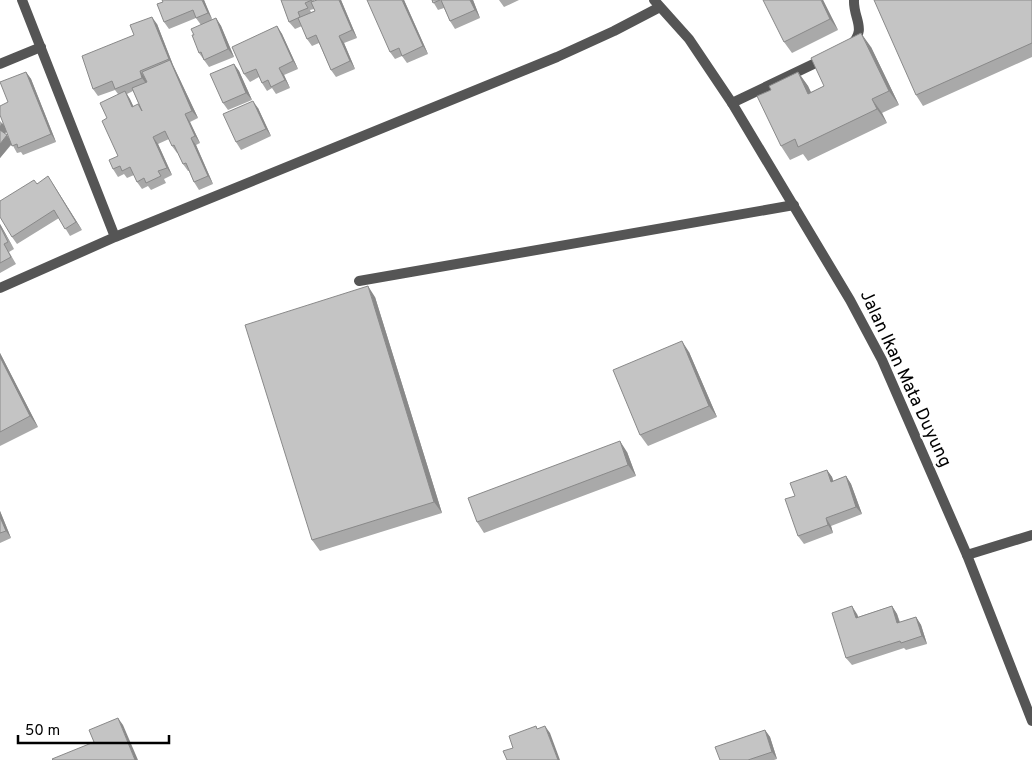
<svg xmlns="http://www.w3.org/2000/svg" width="1032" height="760" font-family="Overpass,sans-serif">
<rect width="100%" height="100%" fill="#fff"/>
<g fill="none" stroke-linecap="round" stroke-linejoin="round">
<path stroke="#555" stroke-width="10" d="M850 46C868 29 853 19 854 0
M732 103 826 58
M359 281 794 205
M967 555 1032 535"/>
<path stroke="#555" stroke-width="10" d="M22 0 115 237
M654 0 689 39 732 103 850 300 882 360 967 555 1032 721
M0 64 41 47
M0 288 115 237 557 57 614 31 660 7"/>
</g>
<path fill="#a9a9a9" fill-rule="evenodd" d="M204 0 212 20 216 18 221 26 234 57 209 67 199 53 194 35 201 25 196 18 169 29 164 22Z
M281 0H314V1L317 0H341L357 38 344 43 355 69 336 77 331 70 319 43 312 46 307 39 302 26 295 29 289 22ZM314 9 315 11 311 12 310 10Z
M404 0 428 54 407 63 402 56 395 59 390 52Z
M432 0H473L480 18 455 29 450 21 444 8 438 10Z
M499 0H519L504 7Z
M823 0 838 30 792 53 784 42Z
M1032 0V57L923 106 916 95Z
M157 24 173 65 198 118 190 122 200 143 196 145 213 184 199 190 194 182 189 171H188L183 164 178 153H177L172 146 169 139 158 144 172 175 164 179 166 183 151 190 148 186 142 189 137 182 134 175 127 178 124 174 118 177 113 169 118 156 107 118 118 94 115 90 98 96 93 89 134 35ZM133 91 141 109 133 106 127 94Z
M277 26 282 34 298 69 284 75 290 88 276 94 272 88 267 91 262 83 259 77 250 82 244 74Z
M871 47 899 105 882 113 887 123 808 161 803 154 790 160 781 146 771 90 798 72 808 86 811 92 824 86Z
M234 64 239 71 252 100 228 110 223 103Z
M26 72 31 79 56 142 23 155 21 152 17 153 12 144 0 158V121L5 126 8 102ZM7 131 10 140 5 134Z
M258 108 271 136 241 150 236 142Z
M37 183 53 184 82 230 70 236 59 218 17 244 12 237Z
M0 224 14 249 9 252 16 264 0 273Z
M375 297 442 513 320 551 312 540Z
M689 352 717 417 648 446 640 435Z
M0 353 38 427 0 446Z
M627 452 636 476 484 533 477 522Z
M827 470 832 477 833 481 846 476 851 484 862 514 831 526 833 533 804 544 798 536Z
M0 511 11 538 0 543Z
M892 606 897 614 900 622 916 617 921 625 927 644 906 650 904 648 852 665 846 658 857 614 858 617Z
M765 730 770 737 777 759 774 760H720Z"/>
<path fill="#898989" d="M202 0H204L213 21 208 13Z
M339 0H341L357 38 352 30Z
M402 0H404L428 54 423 46Z
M470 0H473L480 18 475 10Z
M821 0H823L838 30 830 19Z
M152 17 157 24 173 65 198 118 192 111 169 59Z
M216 18 221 26 234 57 228 49Z
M277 26 282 34 298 69 293 61Z
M861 33 871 47 899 105 889 91Z
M339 36 344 43 355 69 350 61Z
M234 64 239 71 252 100 246 93Z
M279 68 284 75 290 88 285 80Z
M140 71 145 78 148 86 142 78Z
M26 72 31 79 56 142 51 134Z
M798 72 808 86 818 108 808 94Z
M125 91 130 99 137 114 132 107Z
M872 99 882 113 887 123 877 109Z
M253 101 258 108 271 136 266 129Z
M185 114 190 122 200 143 195 136Z
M2 123 7 130 3 136 0 131V126Z
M7 135 12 143 0 158V144Z
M153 137 158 144 172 175 167 168Z
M191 138 196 145 213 184 208 176Z
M48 176 53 184 82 230 76 222Z
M0 224 14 249 0 226Z
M368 286 375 297 442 513 434 502Z
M682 341 689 352 717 417 709 406Z
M0 353 38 427 30 416 0 357Z
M620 441 627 452 636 476 628 465Z
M827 470 832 477 836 489 831 482Z
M846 476 851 484 862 514 856 507Z
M0 511 11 538 6 531 0 517Z
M826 518 831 526 833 533 828 525Z
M852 606 857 614 861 625 856 618Z
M892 606 897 614 902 631 897 623Z
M916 617 921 625 927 644 922 636Z
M118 718 123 725 138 760H135Z
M545 726 550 733 560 760H558Z
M765 730 770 737 777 759 772 752Z"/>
<path fill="#c4c4c4" stroke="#898989" d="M162 0H202L208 13 196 18 193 10 164 22 157 4 163 2Z
M281 0H312L305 3 308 8 298 12 300 17 289 22Z
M317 0H339L352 30 339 36 350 61 331 70 316 35 307 39 298 18 315 11 311 2Z
M367 0H402L423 46 402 56 399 48 390 52Z
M432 0H440L433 3Z
M441 0H470L475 10 450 21Z
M763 0H821L830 19 784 42Z
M874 0H1032V43L916 95Z
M152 17 169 59 140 71 142 78 115 89 112 81 93 89 82 56 134 35 130 25Z
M216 18 228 49 204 60 201 52 199 53 192 35H194L191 29Z
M277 26 293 61 279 68 285 80 271 87 268 80 262 83 256 69 244 74 232 47Z
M861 33 889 91 872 99 877 109 798 147 795 139 781 146 757 96 771 90 769 86 798 72 808 94 824 86 811 58Z
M170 60 192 111 185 114 195 136 191 138 208 176 194 182 186 163 183 164 174 145 172 146 165 131 153 137 167 168 158 171 161 176 146 183 144 178 137 182 130 167 122 171 120 166 113 169 109 160 118 156 102 121 107 118 100 103 125 91 132 107 138 104 142 111 132 88 147 82 142 72Z
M234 64 246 93 223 103 210 74Z
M26 72 51 134 18 148 17 144 12 146 0 115V106L8 102 0 82Z
M253 101 266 129 236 142 223 114Z
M0 130 7 135 0 144Z
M48 176 76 222 65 229 54 210 12 237 0 217V201L34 180 37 184Z
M0 226 8 242 4 244 11 257 0 263Z
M368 286 434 502 312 540 245 325Z
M682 341 709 406 640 435 613 370Z
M0 357 30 416 0 432Z
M620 441 628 465 477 522 468 498Z
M827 470 831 482 846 476 856 507 826 518 828 525 798 536 785 499 795 496 790 483Z
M0 517 6 531 0 533Z
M852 606 856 618 892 606 897 623 916 617 922 636 901 643 900 641 846 658 832 613Z
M118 718 135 760H53L52 759 94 742 89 730Z
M536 726 537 729 545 726 558 760H507L503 751 513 748 509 736Z
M765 730 772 752 748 760H720L715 747Z"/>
<g text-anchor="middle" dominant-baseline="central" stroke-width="5" stroke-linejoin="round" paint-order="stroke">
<g font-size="18" fill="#000" stroke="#fff">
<text transform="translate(905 379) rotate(65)">Jalan Ikan Mata Duyung</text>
</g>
</g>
<path d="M18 735v8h151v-8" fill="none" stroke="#000000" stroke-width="2.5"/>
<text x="25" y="735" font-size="15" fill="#000000" stroke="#ffffff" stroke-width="4" paint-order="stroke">50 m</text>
</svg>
